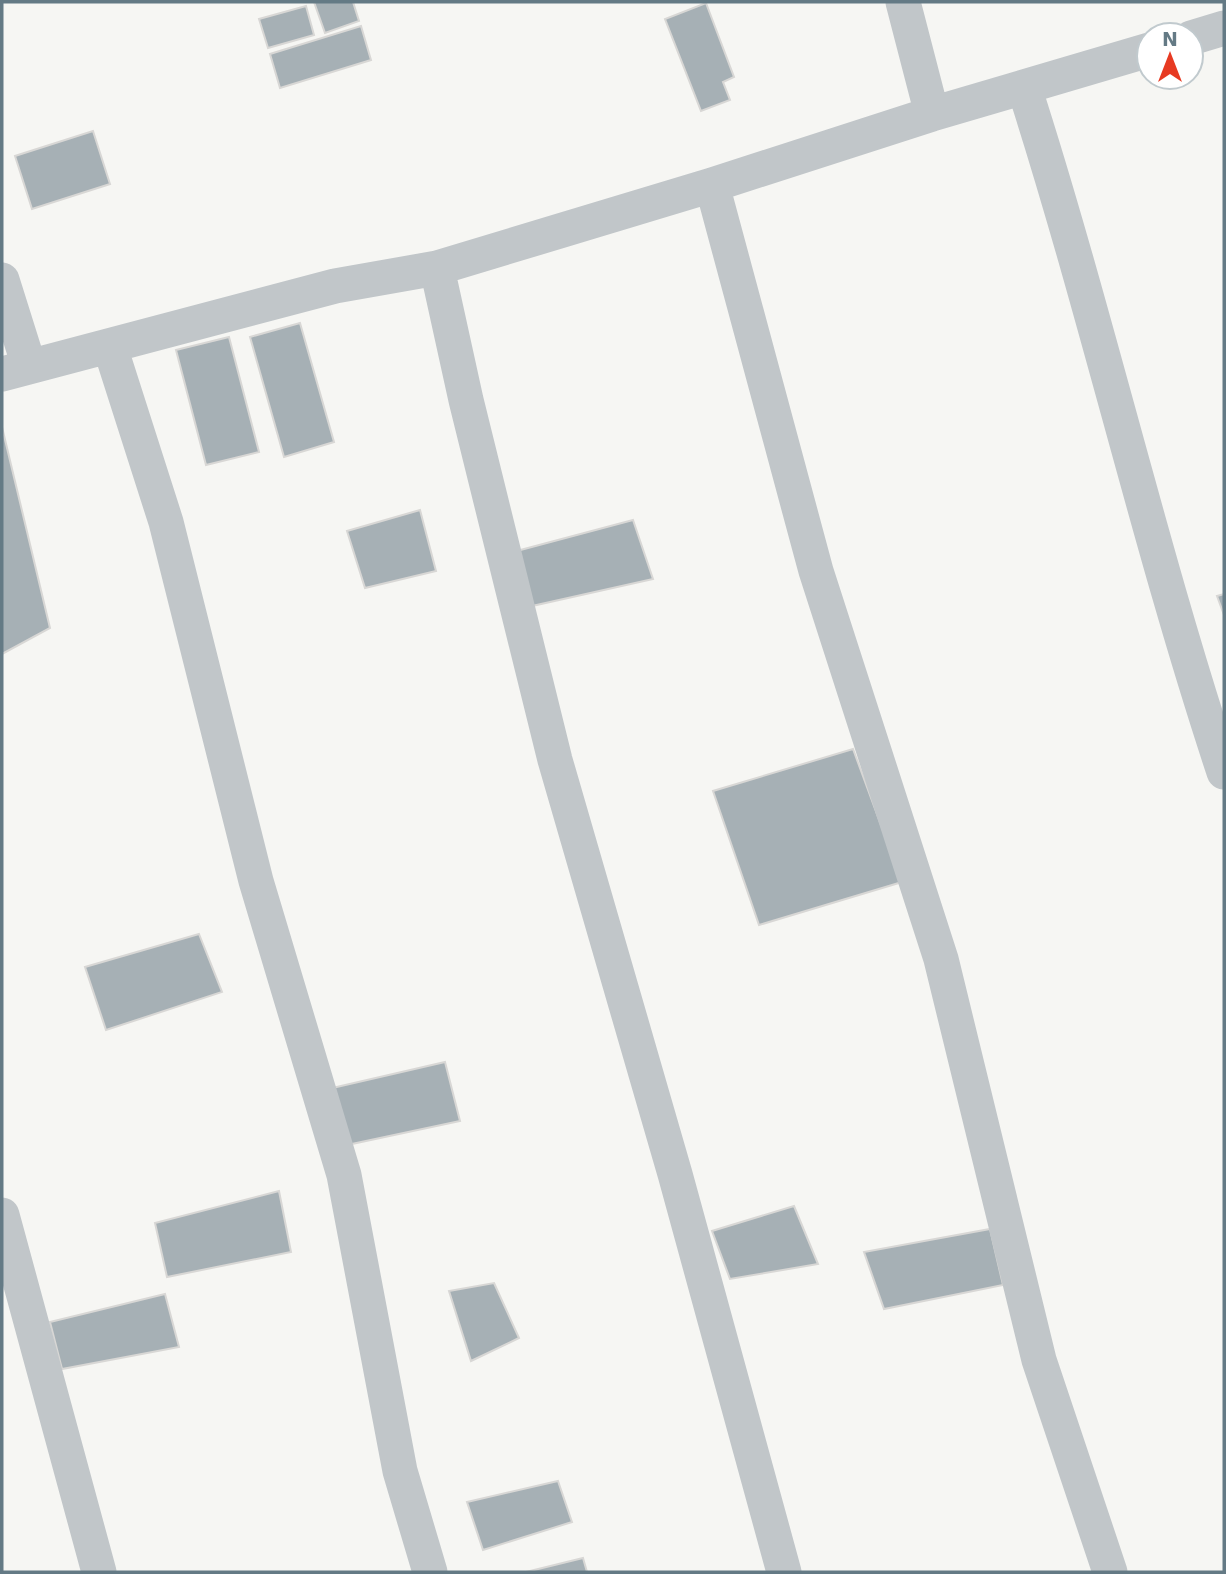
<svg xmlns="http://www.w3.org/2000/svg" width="1226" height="1574" font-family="'DejaVu Sans',sans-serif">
<rect width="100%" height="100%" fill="#f6f6f3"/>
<path fill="#a6b0b5" stroke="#d8d7d5" stroke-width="2" d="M314 2H353L359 21 325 33Z
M706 3 734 77 723 82 730 100 701 111 665 19Z
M306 6 314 35 268 48 259 19Z
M361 26 371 60 280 88 270 54Z
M93 131 110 184 32 209 15 156Z
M300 323 334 442 284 457 250 337Z
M229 337 259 452 206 465 176 350Z
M2 427 50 628 2 654Z
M420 510 436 571 365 588 347 531Z
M633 520 653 579 532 606 513 552Z
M1224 594V615L1217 596Z
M853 749 902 882 759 925 713 791Z
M199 934 222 992 106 1030 85 967Z
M445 1062 460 1121 347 1145 328 1089Z
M279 1191 291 1252 167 1277 155 1223Z
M794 1206 818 1264 730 1279 712 1231Z
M990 1229 1003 1285 884 1309 864 1252Z
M494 1283 519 1338 471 1361 449 1291Z
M165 1294 179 1347 62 1369 50 1322Z
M558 1481 572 1522 483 1550 467 1502Z
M583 1558 587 1572H526Z"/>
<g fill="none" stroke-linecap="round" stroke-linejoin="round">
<path stroke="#c1c6c9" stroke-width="35" d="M903 2 932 114
M1191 38 1224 28
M1024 87C1097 314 1149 546 1224 772
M712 185 816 571 941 959 1039 1360 1110 1572
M437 268 466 400 555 760 675 1174 784 1572
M2 280 29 366
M110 347 166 522 256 881 344 1175 400 1471 430 1572
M2 374 335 286 437 268 712 185 932 114 1149 50
M2 1215 99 1572"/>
</g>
<rect width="1226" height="1574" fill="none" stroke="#647a85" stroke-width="7"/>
<g transform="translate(1170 56)"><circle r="33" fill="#ffffff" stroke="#c1cace" stroke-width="2"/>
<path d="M0-5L12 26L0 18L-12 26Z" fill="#e73a22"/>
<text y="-10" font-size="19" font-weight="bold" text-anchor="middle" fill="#647a85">N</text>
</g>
</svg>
